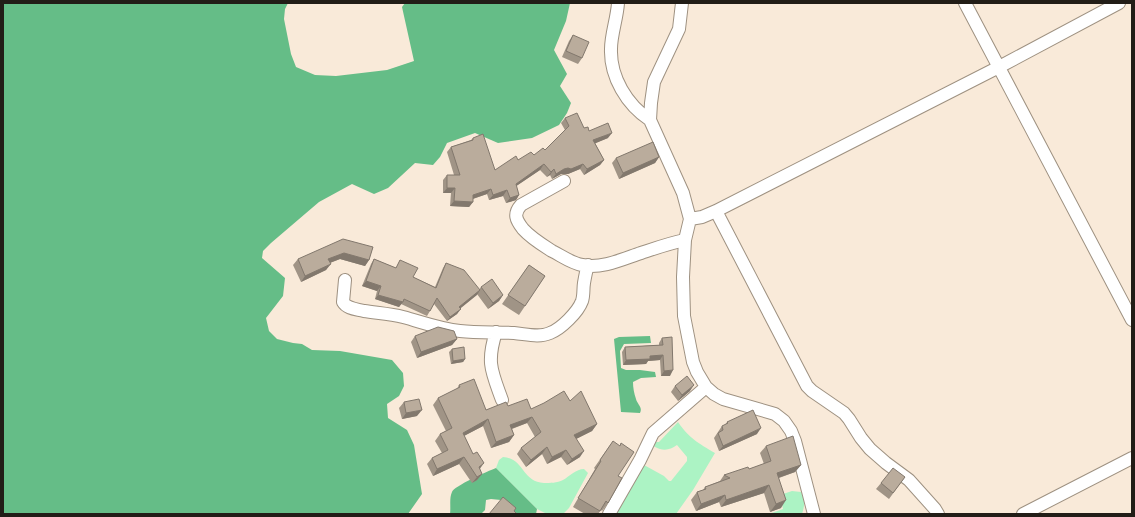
<svg xmlns="http://www.w3.org/2000/svg" width="1135" height="517" font-family="'Fira Sans Condensed',sans-serif">
<rect width="100%" height="100%" fill="#f9ead9"/>
<path fill="#acf3c4" d="M678 422C689 438 698 443 715 453L693 490 676 514H615L644 465 664 476 669 481H671L687 461V457L677 445C669 451 662 451 653 446L655 442H659Z
M503 457C524 458 522 482 544 483 550 483 557 483 563 480 570 476 576 469 584 469L588 473 569 508 563 514H547L537 509 496 468 499 460Z
M792 491 801 492C805 500 805 505 802 514H769L783 509 780 495Z"/>
<path fill="#65bd87" d="M3 3H288L285 9 284 19 291 54 296 67 315 75 336 76 387 70 414 61 402 7 405 3H570L566 21 554 50 567 74 560 86 571 103 567 113 559 125 532 138 498 143 475 133 447 143 440 157 433 165 415 163 388 188 374 194 352 184 319 202 271 243 263 251 262 258 285 278 283 296 266 318 269 331 277 339 293 343 302 344 312 350 340 351 392 360 403 373 404 386 399 396 387 404 388 418 407 430 414 445 422 494 408 514H3Z
M650 336 651 343 624 344 620 351 621 368 626 370H640L655 372 656 377 641 378 633 382C633 388 634 393 636 399 637 404 643 407 640 413L621 412 614 339 619 337Z
M496 468 537 509 536 514H512L501 500 491 499 486 500 485 510 481 514H450C451 507 449 498 452 492 454 486 488 471 496 468Z"/>
<g fill="none" stroke-linecap="round" stroke-linejoin="round">
<g stroke="#9e9181" stroke-width="14">
<path id="street" d="M618 3C617 19 611 34 611 49 610 77 627 105 650 120
M682 3 679 29 654 82 651 103 650 120 683 193 690 219 685 240 683 277 684 316 693 362 697 372 706 387 714 394 723 399 775 414 784 421 791 431 795 441 814 514
M965 3 1132 320
M564 181 521 205C513 214 516 220 523 229 531 238 541 244 552 251 562 256 571 263 582 265 602 269 623 259 641 253 656 248 670 243 685 240
M716 211 807 386 812 391 844 413 849 419 861 438 870 449 886 463 909 480 935 509 938 514
M690 219 702 217 716 211 999 67 1119 3
M345 280 343 302C347 309 357 309 364 311 377 313 391 314 403 317 422 322 440 329 460 331 478 333 496 332 514 333 526 334 539 338 550 333 561 329 578 312 582 301 584 295 583 289 584 283 585 277 586 271 588 265
M496 332C486 363 492 372 502 400
M609 514 640 460 653 433 706 387
M1023 514 1132 458"/>
</g>
<use href="#street" stroke="#fff" stroke-width="12"/>
</g>
<path fill="#a09486" d="M573 35 582 58 578 64 562 57 569 41Z
M565 118 589 131 608 138 595 143 604 160 600 165 584 175 580 169 568 174H561L552 179 550 175 547 177 540 170 516 186 519 195 516 200 506 203 503 196 489 200 487 194 473 199V202L469 207 450 206 451 193H443V180L447 175H454L447 152 451 147 471 140 473 138 495 170 518 160 534 155 545 150 565 130 561 123Z
M659 157 655 163 619 179 612 163 616 158Z
M373 247 369 260 365 266 340 259 330 263 326 270 301 282 293 265 298 259Z
M374 259 396 268 400 260 413 277 435 287 443 268 446 263 479 290 481 287 503 295 499 301 488 309 477 294 460 308 457 314 447 321 434 304 427 316 401 304 399 307 375 299 377 291 362 286 371 264Z
M529 265 545 276 519 315 502 304Z
M415 336 457 339 452 345 417 358 411 342Z
M662 338 670 376H661L660 360 648 361 646 364 623 365 622 352 625 347 659 345V343Z
M452 349 465 359 463 362 451 364 449 352Z
M459 385 486 410 508 406 531 409 570 401 597 424 592 431 576 439 580 457 567 465 561 457 547 464 542 454 526 467 517 454 521 448 535 437 527 423 512 429 514 435 509 442 491 448 483 426 464 436 482 474 477 480 472 483 459 464 433 476 427 464 432 458 442 453 435 441 440 434 446 431 433 405 438 398 457 389Z
M675 386 690 391 678 401 671 392Z
M404 402 417 416 402 419 399 408Z
M727 422 757 434 719 451 714 438 722 426 725 425Z
M613 441 618 476 608 503 602 511 601 510 598 514H585L573 507 595 469 594 468Z
M766 446 801 465 795 472 779 478 781 508 770 512 764 493 721 507 719 502 696 511 691 500 697 492 703 490 705 487 720 481 724 475 749 469 764 464 760 453Z
M905 477 889 499 876 489 881 483Z"/>
<path fill="#82786d" d="M612 133 608 138 589 146 593 140Z
M659 157 655 163 619 179 623 173Z
M604 160 600 165 584 175 587 169Z
M544 164 540 170 512 189 516 184Z
M583 164 580 169 568 174H561L552 179 556 174 564 169Z
M554 169 550 175 547 177 551 172Z
M447 188H455L451 193H443Z
M491 189 487 194 469 200 473 195Z
M507 190 503 196 489 200 493 195Z
M519 195 516 200 506 203 510 198Z
M454 201 473 202 469 207 450 206Z
M344 253 369 260 365 266 340 259 324 265 328 259Z
M331 264 326 270 301 282 305 276Z
M366 281 381 286 377 291 362 286Z
M480 290 477 295 456 312 459 307Z
M378 295 403 302 399 307 375 299Z
M503 295 499 301 488 309 493 303Z
M461 309 457 314 447 321 450 317Z
M457 339 452 345 417 358 421 352Z
M663 355 660 360 648 361 646 364 623 365 626 360 650 356Z
M465 359 463 362 451 364 453 361Z
M673 370 670 376H661L664 371Z
M694 385 690 391 678 401 682 395Z
M422 410 417 416 402 419 406 413Z
M532 417 527 423 505 431 510 425Z
M488 419 483 426 458 439 463 433Z
M597 424 592 431 570 442 574 435Z
M761 428 757 434 719 451 723 446Z
M514 435 509 442 491 448 496 442Z
M547 447 542 454 526 467 531 460Z
M566 450 561 457 547 464 552 457Z
M584 451 580 457 567 465 572 459Z
M464 457 459 464 433 476 437 469Z
M484 463 479 470 474 473 479 467Z
M801 465 795 472 772 480 777 473Z
M482 474 477 480 472 483 477 477Z
M769 485 764 493 721 507 726 500Z
M725 495 719 502 696 511 701 504Z
M786 500 781 508 770 512 776 504Z"/>
<path fill="#baac9c" stroke="#82786d" d="M573 35 589 42 582 58 566 51Z
M577 113 584 128 588 127 589 131 608 123 612 133 593 140 604 160 587 169 583 164 571 169 568 168 564 169 556 174 554 169 551 172 544 164 516 184 519 195 510 198 507 190 493 195 491 189 473 195V202L454 201 455 188H447V175H460L451 147 473 140V138L483 134 495 170 516 156 518 160 531 152 534 155 543 148 545 150 569 126 565 118Z
M653 142 659 157 623 173 616 158Z
M343 239 373 247 369 260 344 253 328 259 331 264 305 276 298 259Z
M374 259 396 268 400 260 418 268 413 277 436 288 446 263 464 270 480 290 459 307 461 309 450 317 437 298 430 311 404 299 403 302 378 295 381 286 366 281Z
M529 265 545 276 525 306 508 295Z
M492 279 503 295 493 303 481 287Z
M438 327 454 331 457 339 421 352 415 336Z
M672 337 673 370 664 371 663 355 650 356V359L626 360 625 347 663 345 662 338Z
M464 347 465 359 453 361 452 349Z
M687 376 694 385 682 395 675 386Z
M474 379 486 410 506 402 508 406 527 399 531 409 544 403 564 391 570 401 581 391 597 424 574 435 584 451 572 459 566 450 552 457 547 447 531 460 521 448 541 432 532 417 510 425 514 435 496 442 488 419 463 433 473 454 477 452 484 463 479 467 482 474 477 477 464 457 437 469 432 458 448 450 440 434 452 428 438 398 460 387 459 385Z
M419 399 422 410 406 413 404 402Z
M753 410 761 428 723 446 718 433 723 430 722 426 728 423 727 422Z
M793 436 801 465 777 473 786 500 776 504 769 485 726 500 725 495 701 504 697 492 706 489 705 487 730 478 724 475 748 467 749 469 771 461 766 446Z
M613 441 620 446 621 443 634 452 618 476 622 478 608 503 606 501 600 511 578 498 601 461 600 460Z
M893 468 905 477 893 493 881 483Z
M503 497 516 508 514 511 517 514H489Z"/>
<rect width="1135" height="517" fill="none" stroke="#221d17" stroke-width="8"/>
</svg>
